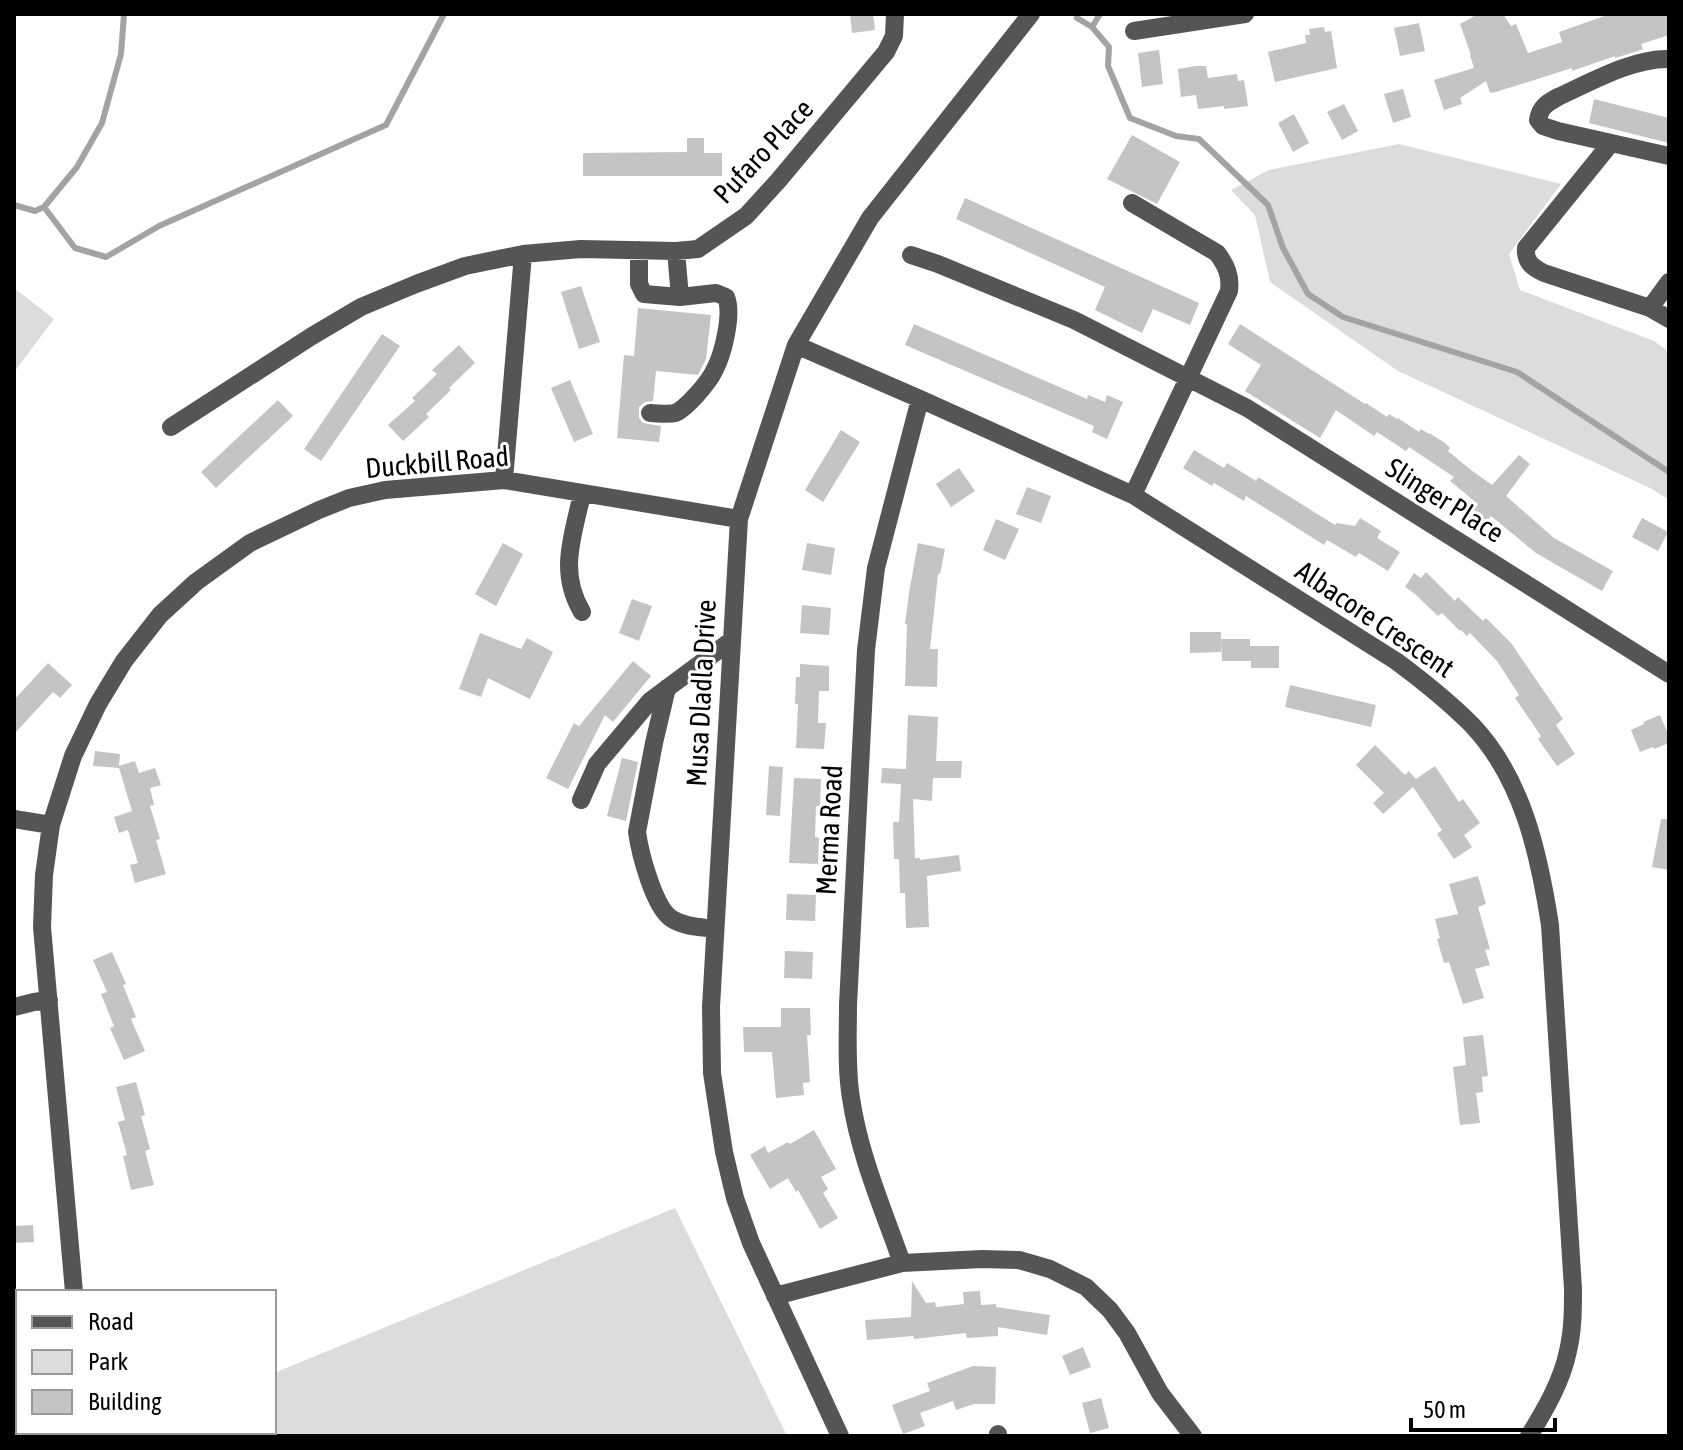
<svg xmlns="http://www.w3.org/2000/svg" width="1683" height="1450" font-family="'Asap Condensed',sans-serif">
<rect width="100%" height="100%" fill="#fff"/>
<path fill="#dcdcdc" d="M1399 144 1561 184 1509 254 1520 290 1654 341 1669 352V500L1652 489 1398 371 1270 282 1255 215 1231 190 1269 170Z
M14 288 54 319 14 372Z
M675 1208 787 1436H232L231 1432H274V1373Z"/>
<g fill="none" stroke-linecap="round" stroke-linejoin="round">
<path stroke="#a3a3a3" stroke-width="6" d="M1077 18 1092 27 1109 47 1108 66 1130 118 1176 136 1199 139 1268 205 1283 248 1308 294 1343 317 1517 372 1669 472
M1092 27 1100 14
M14 205 35 211 44 207 77 167 102 123 121 54 124 14
M44 207 75 248 106 257 159 226 386 125 444 14"/>
</g>
<path fill="#c4c4c4" d="M850 14H873L875 30 852 33Z
M1478 14H1503L1511 26 1516 24 1528 53 1562 42 1559 32 1610 14H1669V35L1641 44 1643 49 1638 51 1615 58V56L1572 71V68L1496 92 1490 93 1486 81 1460 98 1462 104 1444 110 1434 80 1474 68 1470 55H1471L1460 24Z
M1419 23 1425 51 1400 56 1394 28Z
M1324 27 1325 32 1331 31 1337 68 1275 82 1268 52 1306 43 1305 35H1310L1309 29Z
M1159 50 1163 84 1142 87 1138 53Z
M1196 66H1206L1208 78 1237 74 1238 81 1244 80 1248 106 1224 109V106L1198 109 1196 95 1181 97 1178 69Z
M1403 89 1411 117 1393 123 1384 94Z
M1594 99 1669 118V143L1589 123Z
M1344 104 1358 131 1342 140 1327 112Z
M1294 114 1309 143 1293 152 1278 123Z
M1132 135 1180 162 1157 204 1107 179Z
M687 138H704V153H722V176H583V153L687 152Z
M965 198 1199 303 1190 325 1153 309 1142 333 1095 310 1105 287 956 219Z
M581 286 600 342 579 349 561 292Z
M638 308 711 315 706 359 698 375 656 371 653 401 645 402 639 407V418L643 423 661 426 659 442 617 438 624 355 634 356Z
M914 324 1087 399 1088 395 1105 402 1107 395 1123 402 1107 439 1092 432 1094 426 905 345Z
M1240 324 1365 404 1366 403 1387 417 1389 414 1397 419 1398 418 1419 432 1421 429 1429 434V433L1445 443 1450 448 1448 451 1471 470 1492 485 1519 455 1530 464 1506 496 1554 538 1613 571 1602 591 1536 553 1491 516 1476 534 1463 524 1478 504 1450 481 1454 477 1409 447 1406 451 1377 432 1374 436 1336 410 1320 438 1245 391 1261 365 1228 344Z
M382 334 400 346 321 461 304 449Z
M459 345 475 363 449 388 451 390 426 414 429 417 403 441 388 425 415 401 412 398 437 374 432 370Z
M570 380 593 434 574 442 551 388Z
M278 400 293 416 216 488 201 472Z
M841 430 860 442 823 502 805 490Z
M1194 450 1224 468 1227 463 1256 481 1258 477 1335 525 1337 523 1355 526 1360 518 1381 531 1377 538 1400 552 1388 571 1359 553 1356 557 1327 540 1324 545 1246 496 1244 501 1214 483 1212 486 1183 468Z
M959 468 975 491 951 507 936 484Z
M1027 487 1051 496 1041 523 1016 514Z
M1642 518 1668 532 1658 551 1632 537Z
M996 519 1019 529 1005 560 983 550Z
M503 543 523 554 496 606 475 594Z
M807 543 835 548 831 575 802 570Z
M918 543 945 549 940 574H938L930 649H938L937 687 905 686 907 624H905L909 593Z
M1426 572 1455 601 1458 597 1483 621 1486 618 1511 643 1563 719 1556 725 1575 754 1557 766 1538 739 1541 736 1515 698 1519 695 1497 661 1470 633 1467 636 1461 630 1460 631 1442 613 1438 616 1415 594 1405 587 1414 573 1421 578Z
M632 599 652 606 639 641 619 633Z
M802 605 831 608 829 635 800 633Z
M1190 632H1221V652L1190 653Z
M480 633 521 649 527 638 553 652 530 699 488 678 481 697 459 689Z
M1221 639H1250V646H1279V668H1251V661H1222Z
M633 661 651 676 613 722 605 715 568 789 546 778 574 723 579 726Z
M48 663 72 685 60 698 53 692 14 734V700Z
M800 664 829 666V691H819L818 723H826L824 749 796 748 798 704H795L796 677H800Z
M1290 685 1376 705 1371 727 1285 707Z
M908 715 938 717 936 761H962L961 778H933L932 801 913 799 915 858H920V860L959 855 961 871 927 876 929 927 906 928 905 893H900L899 859H894L893 822H899L901 784 881 783 882 768 906 769Z
M1660 715 1669 736V743L1654 749 1653 747 1640 752 1631 730 1644 724 1643 722Z
M1375 745 1405 775 1409 771 1416 779 1435 766 1459 802 1463 799 1480 823 1464 835 1472 847 1454 859 1437 834 1442 830 1413 787 1383 814 1373 803 1384 793 1356 765Z
M95 751 120 754 119 766 135 761 139 773 155 768 161 785 150 788 154 805 150 806 160 839 156 840 166 874 135 883 130 865 138 863 128 830 119 833 114 817 132 811 119 768 93 766Z
M622 758 638 762 626 821 607 816Z
M769 766 783 767 780 816 766 815Z
M794 778 821 779 820 807 816 806 815 837 819 838 818 864 789 863Z
M1661 819H1669V870L1652 867Z
M1478 876 1486 904 1478 907 1490 949 1485 950 1490 965 1475 969 1484 998 1463 1004 1449 962 1444 963 1437 939 1440 938 1435 919 1458 914 1449 884Z
M787 894 816 895 815 921 786 920Z
M785 951 813 952 812 979 784 978Z
M112 952 126 984 123 985 136 1017 131 1019 145 1051 124 1060 110 1028 114 1026 101 994 107 992 93 960Z
M781 1008H810L811 1035H807L810 1082 803 1083 804 1095 776 1098 772 1052H744L743 1027H781Z
M1483 1035 1488 1076 1482 1077 1483 1092 1476 1093 1480 1123 1460 1125 1453 1067 1466 1065 1463 1037Z
M136 1082 145 1115 141 1116 150 1149 145 1151 154 1185 131 1190 123 1156 127 1155 118 1122 125 1120 116 1087Z
M814 1130 836 1169 821 1177 828 1189 823 1193 838 1218 820 1229 798 1190 796 1192 788 1178 770 1189 750 1155 765 1146 768 1153 788 1142 790 1144Z
M33 1225 34 1242 14 1243V1226Z
M912 1281 926 1303 935 1302 936 1307 964 1304 963 1292 980 1291 981 1305 996 1304V1307L1050 1315 1047 1335 998 1327V1336L967 1338 966 1333 914 1339 913 1336 867 1340 865 1320 911 1317Z
M1083 1347 1091 1367 1070 1375 1062 1356Z
M973 1366 996 1367 995 1404H974L956 1410 953 1401 920 1413 925 1426 903 1434 892 1405 930 1391 927 1383Z
M1101 1398 1109 1428 1090 1433 1082 1403Z"/>
<g fill="none" stroke-linecap="round" stroke-linejoin="round">
<path stroke="#555" stroke-width="18" d="M1134 31 1245 14
M1669 59C1633 58 1591 82 1558 97 1547 103 1540 107 1538 120L1543 126 1558 131 1669 156
M1611 143 1526 248C1525 262 1532 267 1544 273L1650 308 1669 319
M1132 203 1217 253C1226 265 1231 275 1229 291L1133 495
M639 250V284L644 294 680 297 716 293 726 297C733 314 723 355 714 371 709 382 686 409 675 413 668 415 657 413 650 413
M676 251 680 297
M911 255 938 264 1074 320 1247 408 1669 674
M1650 308 1669 282
M796 345 920 399 1133 495 1396 661C1423 681 1448 701 1472 725 1523 779 1539 854 1550 925L1573 1289C1573 1310 1573 1330 1568 1351 1562 1381 1545 1410 1529 1436
M171 427 312 336 361 307 416 284 465 266 523 254 581 249 676 251 698 249 746 216 778 181 886 52 894 36 895 14
M504 480 523 254
M582 494C573 536 558 572 582 612
M667 688 654 743 637 832C640 853 654 908 672 919 685 927 701 927 715 929
M581 800 597 764 650 701 732 640
M14 819 51 825
M14 1007 34 1002 49 1000
M902 1263C883 1209 859 1154 851 1098 846 1068 848 1036 848 1005L866 650 876 568 920 399
M74 1292 42 927 44 875 51 825 73 756 98 704 124 661 160 615 196 582 250 543 319 510 349 498 385 490 504 480 739 519
M775 1296 902 1263 982 1259 1019 1260 1050 1269 1086 1287 1110 1310 1127 1333 1160 1393 1193 1436
M998 1434V1436
M79 1436V1432
M840 1436 751 1243 735 1198 724 1152 712 1073 711 1007 739 519 796 345 870 218 1031 14"/>
</g>
<g text-anchor="middle" dominant-baseline="central" stroke-width="6" stroke-linejoin="round" paint-order="stroke">
<g font-size="28" fill="#000" stroke="#fff">
<text transform="translate(763 151) rotate(-47)">Pufaro Place</text>
<text transform="translate(437 462) rotate(-5)">Duckbill Road</text>
<text transform="translate(1445 500) rotate(32)">Slinger Place</text>
<text transform="translate(1375 619) rotate(34)">Albacore Crescent</text>
<text transform="translate(701 693) rotate(-87)">Musa Dladla Drive</text>
<text transform="translate(829 830) rotate(-87)">Merma Road</text>
</g>
</g>
<rect width="1683" height="1450" fill="none" stroke="#000000" stroke-width="32"/>
<rect x="16" y="1290" width="260" height="144" fill="#ffffff" stroke="#999999" stroke-width="2"/>
<rect x="32" y="1316" width="40" height="12" fill="#555555" stroke="#999999" stroke-width="2"/>
<text x="88" y="1330" font-size="24" fill="#000000">Road</text>
<rect x="32" y="1350" width="40" height="24" fill="#dcdcdc" stroke="#999999" stroke-width="2"/>
<text x="88" y="1370" font-size="24" fill="#000000">Park</text>
<rect x="32" y="1390" width="40" height="24" fill="#c4c4c4" stroke="#999999" stroke-width="2"/>
<text x="88" y="1410" font-size="24" fill="#000000">Building</text>
<path d="M1411 1418v12h144v-12" fill="none" stroke="#000000" stroke-width="4"/>
<text x="1423" y="1418" font-size="24" fill="#000000" stroke="#ffffff" stroke-width="6" paint-order="stroke">50 m</text>
</svg>
